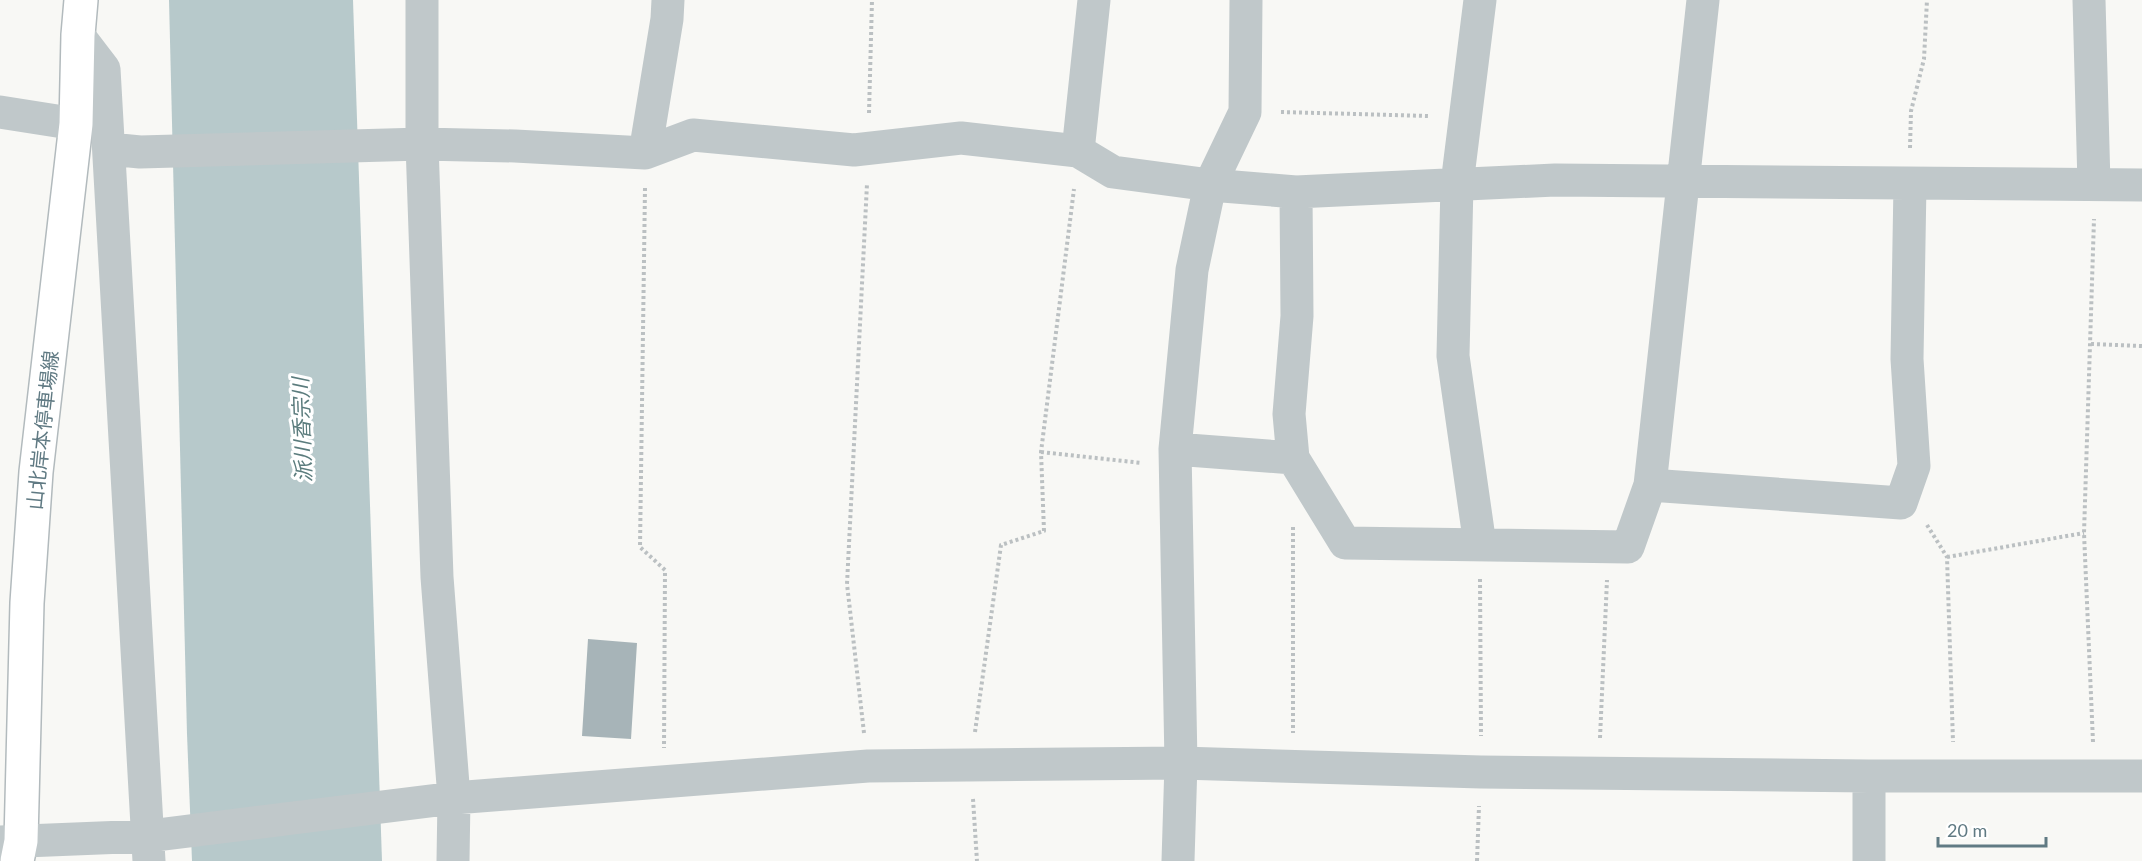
<svg xmlns="http://www.w3.org/2000/svg" width="2142" height="861" font-family="Lato,'Noto Sans JP',sans-serif">
<rect width="100%" height="100%" fill="#f8f8f5"/>
<path fill="#b7c9cb" d="M169 0H353L382 861H192L187 734Z"/>
<path fill="#a7b4b8" d="M588 639 637 643 631 739 582 736Z"/>
<g fill="none" stroke-linecap="round" stroke-linejoin="round">
<g stroke="#b2babd" stroke-width="36">
<path id="major" d="M17 861 21 841 27 603 36 472 76 124 78 35 81 0"/>
</g>
<path stroke="#bbc0c2" stroke-width="4" stroke-dasharray="3 3" stroke-linecap="butt" d="M1281 112 1429 116
M869 113 872 0
M1910 148 1911 111 1924 59 1927 0
M645 188 640 547 665 570 664 748
M2091 344 2142 346
M1041 452 1142 463
M1927 525 1947 557 1953 742
M1293 527V733
M1947 557 2084 533
M1480 579 1481 736
M975 732 1001 545 1044 531 1041 452 1074 189
M864 733 847 584 867 184
M1600 738 1607 580
M2093 742 2084 533 2094 219
M973 799 977 861
M1477 861 1479 806"/>
<path stroke="#c0c8ca" stroke-width="33" d="M422 0V144L437 577 454 798 453 861
M2089 0 2094 184
M78 35 104 69 149 861
M0 112 76 124
M110 149 140 152 422 144 515 146 645 153 693 135 854 150 961 138 1078 151 1094 0
M1078 151 1113 172 1210 185 1296 192 1555 180 2142 185
M645 153 667 19 668 0
M1175 449 1293 458 1345 543 1628 547 1650 485 1703 0
M1293 458 1289 414 1297 316 1296 192
M1650 485 1901 503 1914 466 1907 359 1910 184
M1480 545 1453 356 1457 184 1480 0
M1869 776V861
M0 842 149 836 454 798 868 766 1181 763 1481 772 1869 776H2142
M1178 861 1181 763 1175 449 1192 270 1210 185 1245 112 1246 0"/>
<use href="#major" stroke="#fff" stroke-width="33"/>
</g>
<g text-anchor="middle" dominant-baseline="central" stroke-width="6" stroke-linejoin="round" paint-order="stroke">
<g font-size="20" fill="#607a83" stroke="#fff">
<text transform="translate(42 430) rotate(-84)">山北岸本停車場線</text>
</g>
<g font-size="21" font-style="italic" fill="#5b7c7d" stroke="#fff">
<text transform="translate(301 430) rotate(-92)">派川香宗川</text>
</g>
</g>
<path d="M1938 837v9h108v-9" fill="none" stroke="#607a83" stroke-width="3"/>
<text x="1947" y="837" font-size="18" fill="#607a83" stroke="#ffffff" stroke-width="4.5" paint-order="stroke">20 m</text>
</svg>
